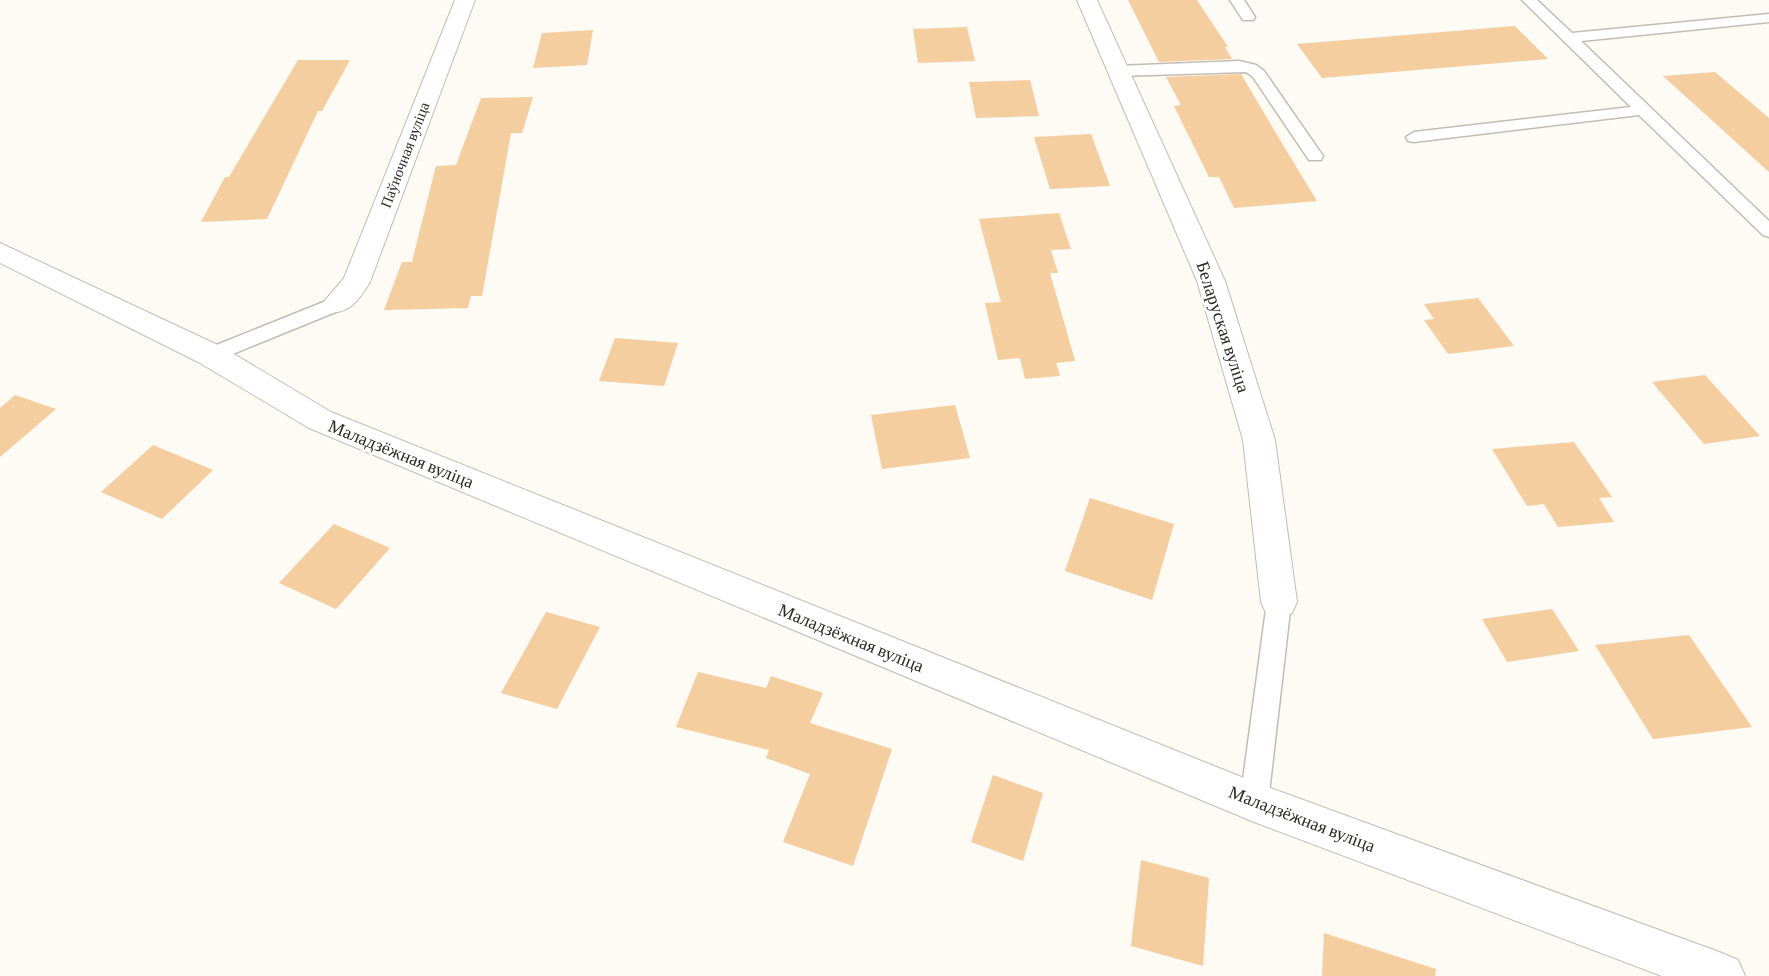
<svg xmlns="http://www.w3.org/2000/svg" width="1769" height="976" font-family="'Crimson Pro',serif">
<rect width="100%" height="100%" fill="#fefaf4"/>
<path fill="#f5ce9f" d="M1128 0H1197L1228 47H1225L1232 59 1159 62Z
M1515 26 1548 59 1322 78 1297 44Z
M967 27 975 61 918 63 913 29Z
M593 30 587 65 533 68 542 33Z
M298 60H350L322 111H318L267 219 201 222 225 177H229Z
M1715 72 1769 118V172L1663 76Z
M1241 74 1283 145 1317 201 1234 208 1219 177H1209L1174 106 1181 105 1166 77Z
M1030 80 1039 116 976 118 969 82Z
M533 97 522 133H511L482 296H471L468 308 384 310 402 262H412L436 166 456 165 481 98Z
M1091 134 1110 186 1050 189 1034 137Z
M1059 213 1071 249 1051 250 1058 273H1050L1075 361 1056 363 1060 376 1025 379 1020 358 998 360 985 303 1001 302 979 219Z
M1478 298 1514 346 1448 354 1424 320 1434 319 1424 304Z
M615 338 678 343 664 386 599 381Z
M1705 375 1760 436 1704 444 1652 382Z
M15 395 56 409 0 457V408Z
M955 405 970 458 882 469 871 415Z
M1574 442 1612 497 1599 498 1614 522 1558 527 1544 504 1527 506 1492 449Z
M153 445 213 470 162 519 101 492Z
M1090 498 1174 524 1152 600 1065 571Z
M334 524 390 548 336 609 279 583Z
M1552 609 1579 651 1507 662 1482 619Z
M546 612 600 627 557 709 501 693Z
M1689 635 1752 727 1653 739 1595 645Z
M698 672 766 688 771 676 823 693 810 723 892 749 853 866 783 842 810 774 766 758 769 750 676 727Z
M993 775 1043 793 1023 861 971 842Z
M1141 860 1209 878 1203 966 1131 946Z
M1324 933 1436 969 1435 976H1322Z"/>
<g fill="none" stroke-linecap="round" stroke-linejoin="round">
<g stroke="#c3bcb4" stroke-width="3">
<path id="service" d="M1230 0H1244L1255 17 1253 20H1243Z
M1522 0H1537L1572 33 1769 14V22L1581 41 1769 221V237L1763 235 1639 115 1414 142 1408 141 1406 137 1414 132 1631 107Z
M1239 61 1256 65 1264 71 1323 156 1321 160H1309L1253 77 1246 72 1118 76 1110 71 1118 66Z
M336 297 343 299 346 304 343 309 218 360 211 362 204 360 201 355 204 350Z
M1279 591 1288 594 1291 602 1268 802 1264 812 1254 816 1244 812 1240 802 1267 602 1270 594Z"/>
</g>
<g stroke="#c3bcb4" stroke-width="2">
<path id="minor" d="M455 0H475L370 282C360 299 347 317 326 311L322 304 344 278Z
M1077 0H1097L1225 281 1275 440 1297 602 1292 613 1279 618 1266 613 1261 602 1243 440 1197 281Z
M0 243 222 347 331 412 1254 782 1722 953 1738 960 1745 976H1662L1254 822 309 428 200 363 0 263Z"/>
</g>
<use href="#service" fill="#fff" fill-rule="evenodd"/>
<use href="#minor" fill="#fff" fill-rule="evenodd"/>
</g>
<g text-anchor="middle" dominant-baseline="central" stroke-width="5" stroke-linejoin="round" paint-order="stroke">
<g font-size="15" fill="#2c2926" stroke="#fff">
<text transform="translate(405 155) rotate(-69)">Паўночная вуліца</text>
</g>
<g font-size="18" fill="#2c2926" stroke="#fff">
<text transform="translate(1223 327) rotate(72)">Беларуская вуліца</text>
<text transform="translate(401 454) rotate(22)">Маладзёжная вуліца</text>
<text transform="translate(851 638) rotate(22)">Маладзёжная вуліца</text>
<text transform="translate(1302 819) rotate(21)">Маладзёжная вуліца</text>
</g>
</g>
</svg>
